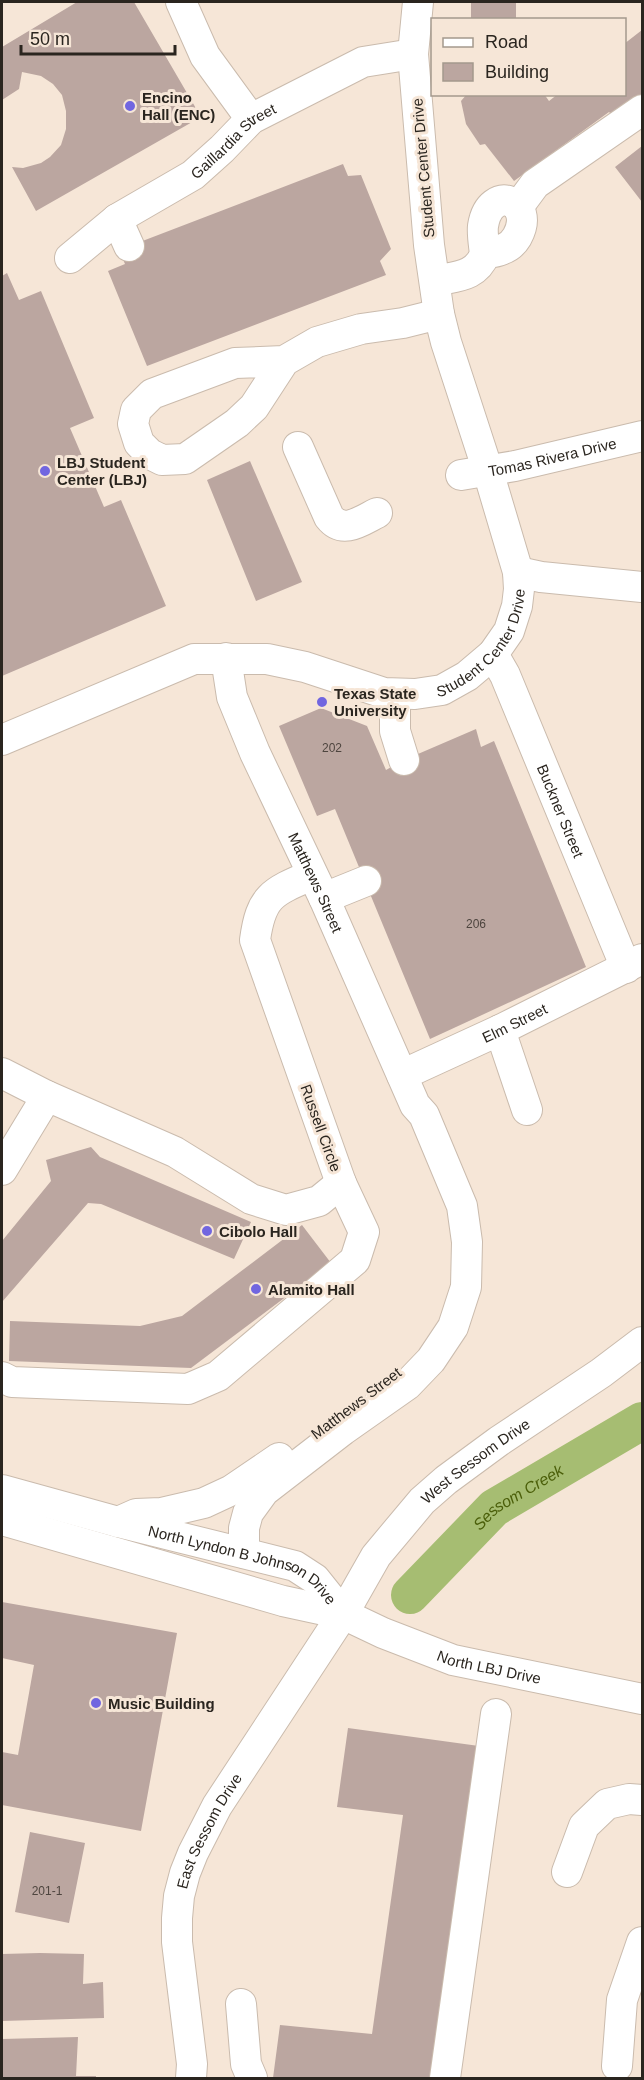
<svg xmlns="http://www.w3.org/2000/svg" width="644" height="2080" font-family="Arial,sans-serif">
<rect width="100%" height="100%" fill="#f6e6d7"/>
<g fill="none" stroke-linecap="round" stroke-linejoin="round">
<path stroke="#a6bd72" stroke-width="38" id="s1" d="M410 1595 494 1508 642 1421"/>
</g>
<path fill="#bba6a0" d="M77 2H134L201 117 36 211 12 167 23 168 41 163 50 157 61 145 66 129V111L62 95 53 84 41 76 22 72 19 89 2 100V47Z
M471 2H516V20H471Z
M642 30V94L612 115 609 112 514 181 485 144 480 145 466 124 461 101 467 94H544L549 101 558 94H624V44Z
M642 146V202L615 167Z
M343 164 348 176 361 175 391 249 380 261 386 275 147 366 108 271 125 264 119 250Z
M7 273 19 300 41 291 94 418 70 428 104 507 121 500 166 606 2 676V276Z
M250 461 302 582 256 601 207 480Z
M321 708 367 726 386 770 404 760 476 729 481 747 494 741 586 967 430 1039 335 809 317 816 279 726Z
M91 1147 100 1157 251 1222 234 1259 101 1204 88 1203 2 1302V1241L51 1181 46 1160Z
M302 1225 331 1263 191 1368 9 1361 10 1321 140 1326 182 1316Z
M2 1602 177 1633 141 1831 2 1805V1752L18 1755 34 1665 2 1658Z
M348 1728 479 1746 432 2078H273L280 2025 372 2034 403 1815 337 1807Z
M30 1832 85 1843 69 1923 15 1912Z
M40 1953 84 1954 83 1984 103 1982 104 2018 2 2021V1954Z
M78 2037 76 2076H96V2078H2V2039Z"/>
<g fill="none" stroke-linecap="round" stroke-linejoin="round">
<g stroke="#cabbad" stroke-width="32">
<g id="minor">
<path d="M181 2 205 56 251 119"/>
<path d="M518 207 535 184 642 110"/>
<path d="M117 219 129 246"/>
<path id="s2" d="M70 258 117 219 193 175 222 149 251 119 363 62 413 54"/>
<path d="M435 281C457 276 476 277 485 254 491 252 498 252 503 249 509 247 514 242 517 237 537 201 490 182 483 226 482 234 484 245 485 254"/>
<path d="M284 361 235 363 152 394 136 410 133 424 139 443 150 454 162 460 185 459 237 423 254 407 284 361 317 342 361 329 403 323 439 314"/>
<path d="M298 447 329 517C343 535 361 521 377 513"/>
<path id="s3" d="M461 475 515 466 642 436"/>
<path d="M518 572 541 577 642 587"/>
<path id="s4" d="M493 654 505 675 626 968"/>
<path id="s5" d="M226 658 232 697 255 753 324 898 415 1105 424 1115 462 1206 467 1242 466 1287 453 1327 431 1360 407 1385 343 1430 264 1491 248 1513 244 1528V1553"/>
<path d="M395 694V731L404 760"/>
<path id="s6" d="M2 740 194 659H267L305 667 384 693 415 694 442 690 467 676 493 654 509 631 517 606 519 589 518 572 488 471 446 342 439 314 429 245 413 54 418 2"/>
<path d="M324 898 366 881"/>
<path d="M500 1030 527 1110"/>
<path d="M2 1073 47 1096 175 1152 251 1199 286 1210 319 1201 341 1183"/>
<path id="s7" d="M402 1075 500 1030 642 959"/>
<path d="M2 1170 47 1096"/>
<path d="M2 1377 12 1382 188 1389 218 1376 355 1260 364 1232 341 1183 255 940C261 896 272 892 312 875"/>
<path id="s8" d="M2 1490 118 1522 295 1566 315 1579 343 1614"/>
<path id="s9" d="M2 1520 283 1601 343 1614 383 1633 453 1660 642 1699"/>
<path d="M118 1522 136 1514 161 1513 204 1503 232 1490 279 1458"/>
<path d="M567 1872 584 1826 607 1804 629 1799 642 1800"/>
<path d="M241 2004 246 2064 252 2078"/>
<path d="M617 2066 622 2000 642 1942"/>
<path id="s10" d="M191 2078 192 2064 177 1942V1918L179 1896 185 1873 193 1853 217 1806 343 1614 376 1556 422 1501 446 1480 499 1441 601 1373 642 1342"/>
<path d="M445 2078 496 1714"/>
</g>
</g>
<use href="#minor" stroke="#fff" stroke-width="30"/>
</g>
<g fill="#7166e0" stroke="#f6e6d7" stroke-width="2">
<circle cx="130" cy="106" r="6"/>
<circle cx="45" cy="471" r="6"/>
<circle cx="322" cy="702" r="6"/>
<circle cx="207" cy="1231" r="6"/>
<circle cx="256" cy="1289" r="6"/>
<circle cx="96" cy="1703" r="6"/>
</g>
<g text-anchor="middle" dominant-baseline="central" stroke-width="6" stroke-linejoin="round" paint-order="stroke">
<g font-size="12" fill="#4e453f">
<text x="332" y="748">202</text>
<text x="476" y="924">206</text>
<text x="47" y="1891">201-1</text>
</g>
<g font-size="15" font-weight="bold" fill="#2a251f" stroke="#f6e6d7" text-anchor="start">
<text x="142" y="97">Encino<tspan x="142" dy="17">Hall (ENC)</tspan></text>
<text x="57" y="462">LBJ Student<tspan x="57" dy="17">Center (LBJ)</tspan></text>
<text x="334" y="693">Texas State<tspan x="334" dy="17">University</tspan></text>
<text x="219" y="1231">Cibolo Hall</text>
<text x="268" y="1289">Alamito Hall</text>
<text x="108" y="1703">Music Building</text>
</g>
<g font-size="15" fill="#2a251f" stroke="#f6e6d7">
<text stroke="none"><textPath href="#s2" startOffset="202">Gaillardia Street</textPath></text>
<text transform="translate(423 168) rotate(-95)">Student Center Drive</text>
<text stroke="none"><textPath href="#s3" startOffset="93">Tomas Rivera Drive</textPath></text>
<text stroke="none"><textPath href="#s6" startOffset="526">Student Center Drive</textPath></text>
<text stroke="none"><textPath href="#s4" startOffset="171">Buckner Street</textPath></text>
<text stroke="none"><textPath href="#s5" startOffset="243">Matthews Street</textPath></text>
<text stroke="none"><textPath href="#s7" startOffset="124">Elm Street</textPath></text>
<text transform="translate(321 1128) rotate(70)">Russell Circle</text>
<text transform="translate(356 1403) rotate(-37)">Matthews Street</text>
<text stroke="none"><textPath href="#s10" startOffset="716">West Sessom Drive</textPath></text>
<text stroke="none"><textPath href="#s8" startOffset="254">North Lyndon B Johnson Drive</textPath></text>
<text stroke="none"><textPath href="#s9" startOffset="510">North LBJ Drive</textPath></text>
<text stroke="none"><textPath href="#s10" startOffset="255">East Sessom Drive</textPath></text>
</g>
<g font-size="16" font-style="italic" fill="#4b5f0a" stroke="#f6e6d7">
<text stroke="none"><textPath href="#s1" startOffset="147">Sessom Creek</textPath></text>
</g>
</g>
<rect width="644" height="2080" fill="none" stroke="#2a251f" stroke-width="6"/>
<rect x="431" y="18" width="195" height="78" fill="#f6e6d7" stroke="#a4998d" stroke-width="1.5"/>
<rect x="443" y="38" width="30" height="9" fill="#ffffff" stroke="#a4998d" stroke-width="1.5"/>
<text x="485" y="48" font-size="18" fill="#2a251f">Road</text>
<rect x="443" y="63" width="30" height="18" fill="#bba6a0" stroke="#a4998d" stroke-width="1.5"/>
<text x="485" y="78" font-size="18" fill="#2a251f">Building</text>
<path d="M21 45v9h154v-9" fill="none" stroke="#2a251f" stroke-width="3"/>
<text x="30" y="45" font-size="18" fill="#2a251f" stroke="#f6e6d7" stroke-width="4.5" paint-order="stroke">50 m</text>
</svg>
